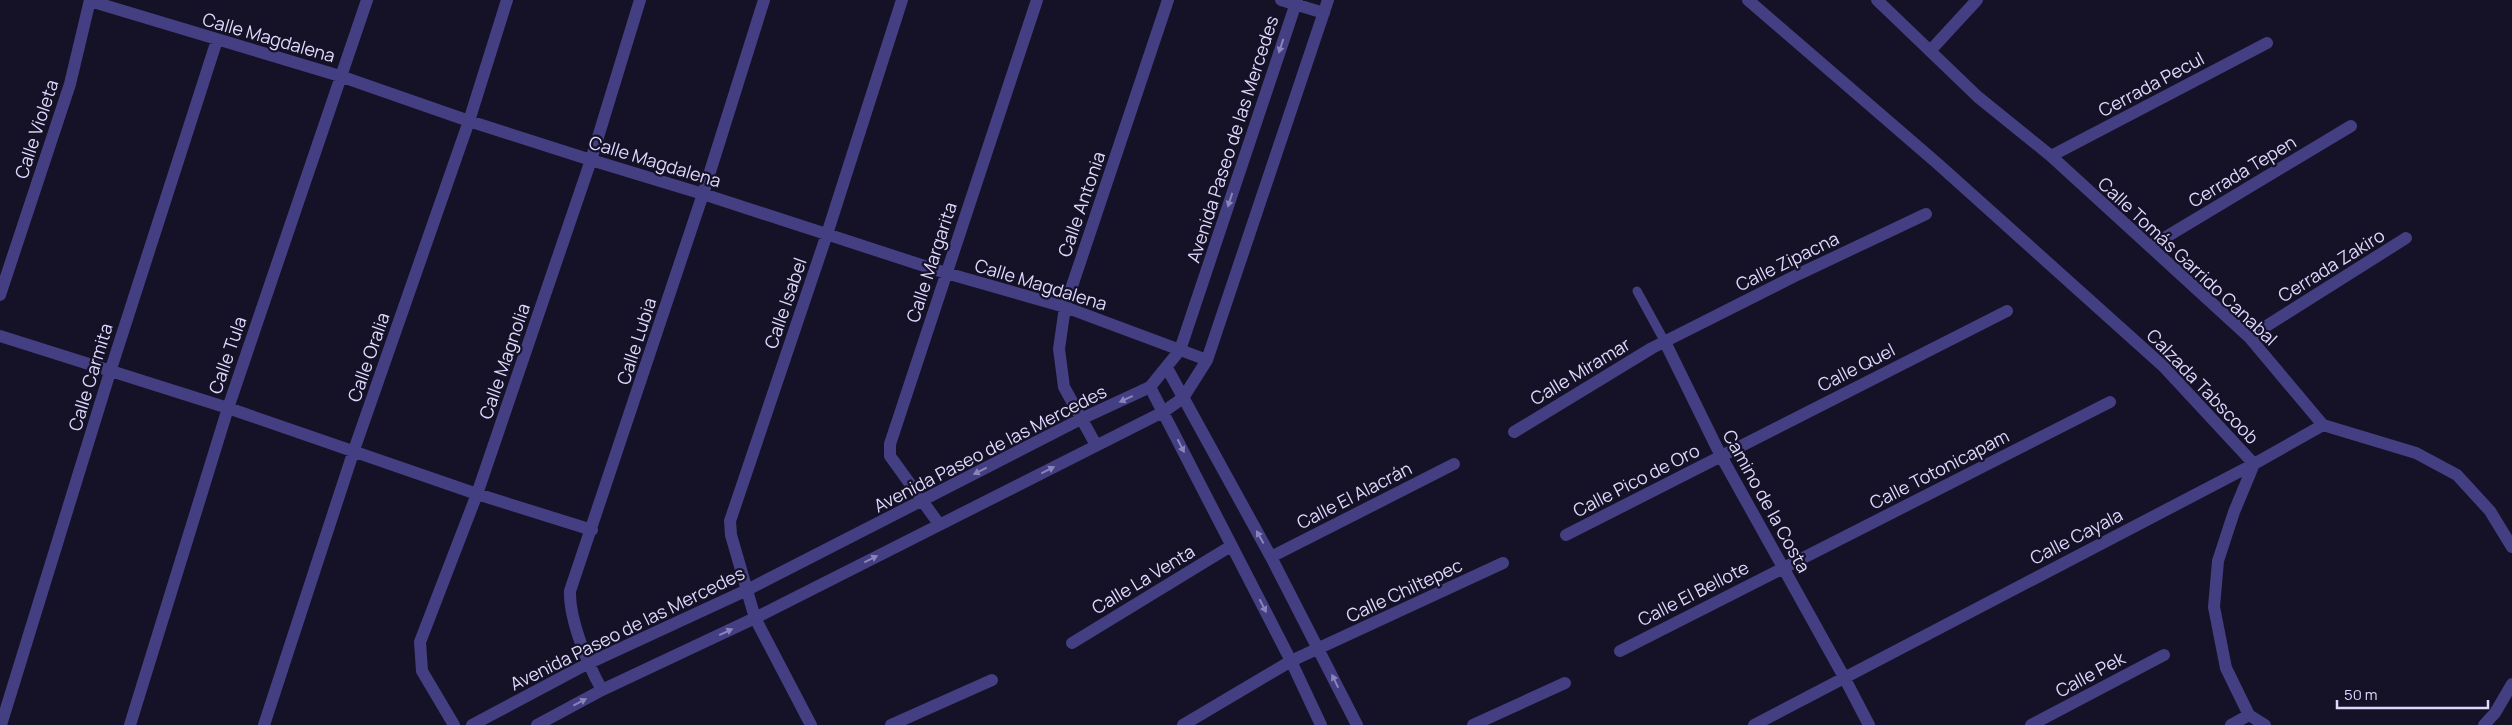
<svg xmlns="http://www.w3.org/2000/svg" width="2512" height="725" font-family="Manrope,sans-serif">
<rect width="100%" height="100%" fill="#151126"/>
<g fill="none" stroke-linecap="round" stroke-linejoin="round">
<path stroke="#433f82" stroke-width="9" d="M1637 291 1665 342"/>
<path stroke="#433f82" stroke-width="12" d="M1281 0 1324 13
M1748 0 1938 164 2163 366 2254 464 2234 512 2218 561 2214 607 2226 668 2249 715 2265 725
M1877 0 1978 97 2051 156 2249 337 2323 425 2416 453 2457 475 2490 511 2512 547
M90 1 340 76 469 121 591 160 703 194 946 273 1065 307 1207 360
M1930 51 1977 0
M2051 156 2267 43
M2151 246 2351 126
M0 295 70 84 90 0
M0 336 228 408 477 494 592 530
M2249 337 2406 238
M1665 342 1721 456 1844 677 1869 725
M1167 368 1271 557 1357 725
M1150 387 1291 661 1321 725
M1514 432 1652 348 1799 274 1926 214
M1096 445 1064 387 1059 349 1065 307 1168 0
M939 524 890 456V444L1037 0
M1566 535 2007 311
M1271 557 1454 464
M1072 643 1231 546
M1620 651 2110 402
M602 690C588 665 569 620 570 591L703 194 764 0
M1 725 110 372 217 40
M130 725 228 408 367 0
M264 725 354 450 469 121 507 0
M454 725 422 671 420 642 477 494 591 160 640 0
M472 725 587 664 747 590 1081 419 1150 387 1180 350 1297 0
M537 725 602 690 755 618 1163 412 1183 398 1207 360 1328 0
M811 725 755 618 731 535 730 521 827 234 902 0
M891 725 992 680
M1183 725 1291 661 1503 563
M1473 725 1565 683
M1754 725 2254 464 2323 425
M2031 725 2164 655
M2231 725 2249 715
M2484 725 2495 713 2512 684"/>
</g>
<defs><path id="oneway-solid" d="M-6-.8H1V-3.2L6.5 0L1 3.2V.8H-6Z" transform="scale(1.25)"/></defs>
<g fill="#8984b9">
<use href="#oneway-solid" transform="translate(1281 46) rotate(108)"/>
<use href="#oneway-solid" transform="translate(1230 200) rotate(108)"/>
<use href="#oneway-solid" transform="translate(1126 399) rotate(155)"/>
<use href="#oneway-solid" transform="translate(1181 446) rotate(63)"/>
<use href="#oneway-solid" transform="translate(1048 470) rotate(-27)"/>
<use href="#oneway-solid" transform="translate(980 471) rotate(153)"/>
<use href="#oneway-solid" transform="translate(1260 537) rotate(-119)"/>
<use href="#oneway-solid" transform="translate(871 559) rotate(-27)"/>
<use href="#oneway-solid" transform="translate(1263 606) rotate(63)"/>
<use href="#oneway-solid" transform="translate(726 632) rotate(-25)"/>
<use href="#oneway-solid" transform="translate(1335 681) rotate(-116)"/>
<use href="#oneway-solid" transform="translate(580 702) rotate(-28)"/>
</g>
<g text-anchor="middle" dominant-baseline="central" stroke-width="4.5" stroke-linejoin="round" paint-order="stroke">
<g font-size="18" fill="#ded8fd" stroke="#151126">
<text transform="translate(269 37) rotate(16)">Calle Magdalena</text>
<text transform="translate(2151 84) rotate(-28)">Cerrada Pecul</text>
<text transform="translate(36 129) rotate(-72)">Calle Violeta</text>
<text transform="translate(1232 139) rotate(-72)">Avenida Paseo de las Mercedes</text>
<text transform="translate(655 161) rotate(17)">Calle Magdalena</text>
<text transform="translate(2242 171) rotate(-31)">Cerrada Tepen</text>
<text transform="translate(1081 204) rotate(-71)">Calle Antonia</text>
<text transform="translate(1787 261) rotate(-26)">Calle Zipacna</text>
<text transform="translate(2188 261) rotate(43)">Calle Tomás Garrido Canabal</text>
<text transform="translate(931 262) rotate(-72)">Calle Margarita</text>
<text transform="translate(2331 265) rotate(-32)">Cerrada Zakiro</text>
<text transform="translate(1041 284) rotate(17)">Calle Magdalena</text>
<text transform="translate(785 303) rotate(-71)">Calle Isabel</text>
<text transform="translate(636 341) rotate(-72)">Calle Lubia</text>
<text transform="translate(227 355) rotate(-71)">Calle Tula</text>
<text transform="translate(368 357) rotate(-71)">Calle Oralia</text>
<text transform="translate(504 361) rotate(-71)">Calle Magnolia</text>
<text transform="translate(1856 367) rotate(-27)">Calle Quel</text>
<text transform="translate(1580 371) rotate(-31)">Calle Miramar</text>
<text transform="translate(90 377) rotate(-73)">Calle Carmita</text>
<text transform="translate(2203 386) rotate(46)">Calzada Tabscoob</text>
<text transform="translate(990 448) rotate(-27)">Avenida Paseo de las Mercedes</text>
<text transform="translate(1939 469) rotate(-27)">Calle Totonicapam</text>
<text transform="translate(1636 480) rotate(-27)">Calle Pico de Oro</text>
<text transform="translate(1354 495) rotate(-27)">Calle El Alacrán</text>
<text transform="translate(1767 501) rotate(61)">Camino de la Costa</text>
<text transform="translate(2076 536) rotate(-27)">Calle Cayala</text>
<text transform="translate(1143 579) rotate(-31)">Calle La Venta</text>
<text transform="translate(1404 590) rotate(-25)">Calle Chiltepec</text>
<text transform="translate(1693 593) rotate(-27)">Calle El Bellote</text>
<text transform="translate(627 628) rotate(-26)">Avenida Paseo de las Mercedes</text>
<text transform="translate(2090 674) rotate(-28)">Calle Pek</text>
</g>
</g>
<path d="M2337 700v8h151v-8" fill="none" stroke="#ded8fd" stroke-width="2.5"/>
<text x="2344" y="700" font-size="15" fill="#ded8fd" stroke="#151126" stroke-width="4" paint-order="stroke">50 m</text>
</svg>
